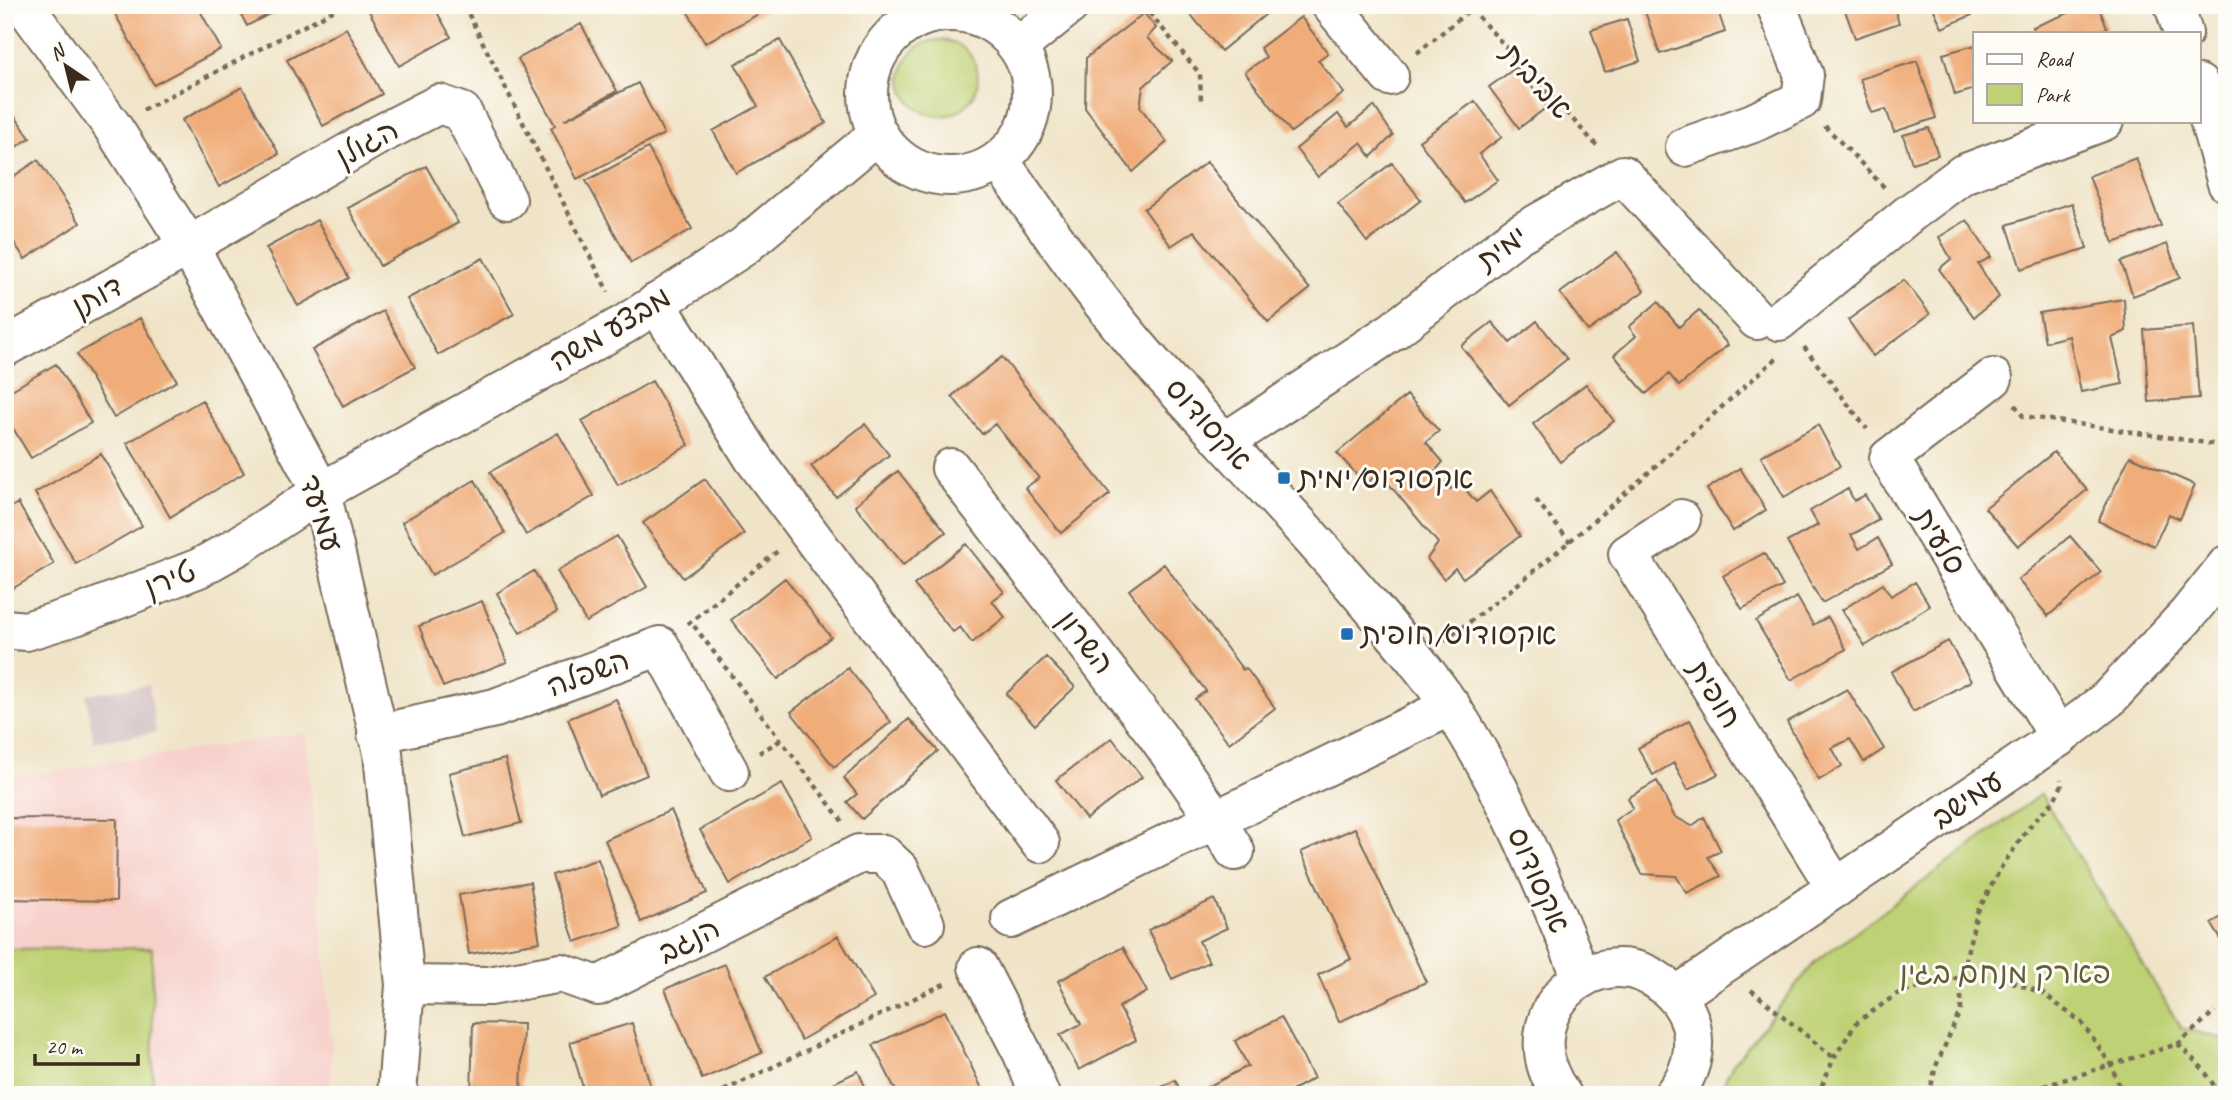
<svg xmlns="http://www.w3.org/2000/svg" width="2232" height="1100" font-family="Caveat,'Playpen Sans Hebrew',sans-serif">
<rect width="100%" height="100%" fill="#fdfcf7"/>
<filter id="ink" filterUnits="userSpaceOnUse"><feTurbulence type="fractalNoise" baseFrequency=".0143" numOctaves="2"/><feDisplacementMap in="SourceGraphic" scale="14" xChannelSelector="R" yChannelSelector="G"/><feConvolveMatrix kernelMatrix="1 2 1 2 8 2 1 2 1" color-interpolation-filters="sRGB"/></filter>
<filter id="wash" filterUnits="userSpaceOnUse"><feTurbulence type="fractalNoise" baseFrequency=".00686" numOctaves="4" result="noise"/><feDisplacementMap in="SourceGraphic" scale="28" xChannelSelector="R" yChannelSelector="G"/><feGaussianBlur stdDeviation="1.57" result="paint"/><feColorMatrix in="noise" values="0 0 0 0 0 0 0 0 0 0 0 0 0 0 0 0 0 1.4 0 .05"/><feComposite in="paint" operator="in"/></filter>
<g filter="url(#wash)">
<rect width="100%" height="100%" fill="#f0e4c8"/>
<path fill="#f7d0ca" d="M306 732 332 1047 330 1095H5V779Z"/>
<path fill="#d2bec2" d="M149 685 156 732 94 742 86 694Z"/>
<path fill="#bfd175" stroke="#7d7e4a" stroke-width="2" d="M902 78a38 38 0 1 1 76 0a38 38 0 1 1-76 0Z
M2041 794 2181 1028 2227 1040V1095H1717L1733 1064 1815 962Z
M152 948 153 1095H5V949Z"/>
<g id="blocks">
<path fill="#f0ad7a" d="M131 5H197L221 49 154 85 115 14Z
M236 5H286L247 26Z
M380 5H433L451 37 399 66 369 11Z
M503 5H522L507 13Z
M684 5H763L766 10 705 43Z
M1204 5H1277L1221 51 1191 15Z
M1645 5H1716L1725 32 1660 54 1643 6Z
M1843 5H1893L1899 23 1855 38Z
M1932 5H1995L1942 28Z
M2089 5H2098L2107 28 2093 33H2036L2033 27Z
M1144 13 1156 28 1147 38 1172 61 1143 87 1140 107 1167 142 1133 172 1085 108 1086 58Z
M1301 17 1328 53 1318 60 1344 93 1291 132 1245 72 1266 57 1260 48Z
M1627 19 1640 61 1605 72 1591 30Z
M581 24 617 91 564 120 638 83 664 134 577 179 551 128 555 125 518 59Z
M346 28 382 94 323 126 287 60Z
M780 40 826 123 736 173 713 131 758 106 735 64Z
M1975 45V89L1955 95 1943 54Z
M1917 61 1936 118 1894 132 1886 109 1872 113 1860 79Z
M1517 67 1547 107 1519 128 1489 87Z
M242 87 279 154 219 187 182 120Z
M1475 101 1502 137 1479 154 1498 180 1465 203 1419 141Z
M5 102 30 138 5 154Z
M1374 106 1393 135 1371 157 1361 143 1318 177 1296 149 1338 114 1348 127Z
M1929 128 1938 155 1912 163 1903 135Z
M648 148 692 229 631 263 586 181Z
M2136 158 2161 226 2114 243 2089 176Z
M38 160 80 223 25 259 5 229V182Z
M1207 162 1310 289 1268 322 1194 231 1171 246 1144 209Z
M1392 163 1421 200 1367 242 1338 204Z
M426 166 458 223 380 266 348 208Z
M2072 203 2087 248 2021 269 2007 225Z
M317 220 349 278 298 306 266 248Z
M1967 220 1991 257 1978 264 1999 297 1974 317 1939 269 1951 259 1939 237Z
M2167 244 2180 278 2133 296 2121 262Z
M1617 252 1644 291 1588 331 1560 293Z
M483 258 514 314 438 355 407 299Z
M1904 280 1930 314 1873 356 1848 320Z
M2124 299 2126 331 2112 338 2123 384 2081 392 2069 336 2045 342 2039 313Z
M1658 302 1679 327 1699 310 1728 345 1679 386 1669 374 1646 394 1614 355 1636 336 1629 327Z
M383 311 415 367 343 406 312 350Z
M140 318 177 381 114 418 77 354Z
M1537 321 1567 359 1509 405 1461 346 1492 322 1510 343Z
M2193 326 2199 398 2149 402 2144 330Z
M1002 357 1110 494 1061 533 1025 488 1039 478 995 424 982 434 952 396Z
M56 364 91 423 31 458 5 415V394Z
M652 381 689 445 618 485 582 421Z
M1586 384 1614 421 1560 462 1533 424Z
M1407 395 1439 431 1426 442 1443 462 1435 471 1450 489 1461 484 1476 502 1490 491 1520 536 1463 578 1455 568 1444 579 1427 559 1438 543 1379 472 1366 485 1337 453Z
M202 400 244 473 170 517 127 443Z
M865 424 889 455 836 497 811 466Z
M1818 425 1840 466 1784 497 1761 456Z
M558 433 594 496 526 535 490 472Z
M2054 452 2087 490 2018 546 1985 508Z
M101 454 142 526 76 564 35 493Z
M2130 456 2195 485 2180 519 2169 514 2154 546 2098 521Z
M1740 468 1766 510 1733 531 1707 489Z
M898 471 946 532 903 565 855 505Z
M705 479 744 534 683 578 643 523Z
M475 480 505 533 432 575 402 522Z
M1848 489 1854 501 1865 495 1879 520 1851 535 1859 549 1878 538 1892 564 1822 603 1787 542 1818 525 1810 511Z
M18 503 54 564 5 593V511Z
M617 536 647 587 586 622 557 571Z
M2070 536 2101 572 2048 616 2018 580Z
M966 544 1004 592 992 601 1005 617 972 643 960 627 953 632 914 585Z
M1764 553 1783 586 1742 609 1723 576Z
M1164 564 1243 670 1246 668 1275 708 1229 743 1195 699 1206 691 1129 590Z
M534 571 557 612 520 633 497 593Z
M785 578 831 637 778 679 731 620Z
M1915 582 1930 606 1865 646 1842 610 1883 584 1891 596Z
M1797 597 1813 625 1828 617 1846 649 1791 680 1756 621Z
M482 601 507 662 443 687 419 626Z
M1948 641 1971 681 1913 712 1891 672Z
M1046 657 1075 687 1035 725 1006 694Z
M848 668 891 722 834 767 791 712Z
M1847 689 1884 749 1864 762 1850 739 1832 748 1842 766 1819 780 1787 722Z
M616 699 647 775 599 795 568 719Z
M909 719 938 751 862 819 847 802 857 794 844 778Z
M1690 720 1718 774 1688 790 1674 763 1653 775 1638 748Z
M1112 738 1142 777 1086 819 1056 780Z
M505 759 521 823 465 837 449 773Z
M1657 781 1674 816 1692 826 1704 817 1721 851 1708 857 1721 876 1687 893 1676 876 1642 874 1615 820 1633 808 1628 798Z
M782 784 812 837 730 884 700 830Z
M671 810 707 893 641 922 605 840Z
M5 818 117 819 116 901 5 899Z
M1355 828 1426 982 1339 1022 1318 975 1351 959 1301 852Z
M598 859 622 926 575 942 552 875Z
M530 882 540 942 469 954 459 895Z
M1214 899 1227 928 1199 941 1209 962 1172 979 1148 930Z
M2227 914V949L2211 923Z
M838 936 874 998 801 1040 765 977Z
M1123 947 1147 992 1119 1007 1136 1040 1079 1070 1060 1035 1081 1024 1058 981Z
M725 964 762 1053 702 1079 665 989Z
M945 1011 984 1093 898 1095 873 1045Z
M1281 1017 1314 1078 1283 1095H1192L1248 1066 1235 1041Z
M473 1023 523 1024 521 1095H471Z
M632 1023 653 1095H585L570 1042Z
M858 1071 869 1095H809Z
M1175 1080 1183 1095H1147Z"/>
</g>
</g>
<g filter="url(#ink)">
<use href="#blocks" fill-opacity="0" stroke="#7a6b5a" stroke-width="2"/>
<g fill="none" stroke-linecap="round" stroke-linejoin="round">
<g stroke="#7a6b5a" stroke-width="42">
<path id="minor" d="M24 5 112 126 189 246 321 492 383 753 405 985 397 1095
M1331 5 1389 76
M2174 5 2183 33
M1018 47 1070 5
M2199 84 2227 183
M1685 147 1753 123 1801 100 1804 75 1776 5
M656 303 754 459 1040 843
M1779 321 1909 214 1963 174 2104 121
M5 347 189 246 375 137 439 104 462 112 507 200
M1993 378 1889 458 2059 737
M1225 442 1393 331 1517 235 1623 175 1757 320
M951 468 1156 734 1216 820 1235 851
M1681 519 1628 554 1836 888
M5 629 26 631 78 615 199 568 240 545 321 492 625 324 743 247 878 134
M377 734 495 708 660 646 729 772
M1011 919 1451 706
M978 967 1022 1052 1040 1095
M405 985 489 986 561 973 598 986 859 854H883L900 870 925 924"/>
</g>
<g stroke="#7a6b5a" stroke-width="42">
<path id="tertiary" d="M868 94a82 82 0 1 1 164 0a82 82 0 1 1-164 0Z
M999 160C1048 229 1096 300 1152 363 1224 443 1299 521 1368 603 1397 637 1426 670 1451 707 1506 790 1544 885 1582 978
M1676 996 2059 737 2108 699 2187 615 2227 565
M1562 1095C1504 1019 1596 929 1665 986 1678 997 1687 1009 1691 1025 1697 1051 1690 1075 1673 1095"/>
</g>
<path stroke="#7a6b5a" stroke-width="4.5" stroke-dasharray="5 5" stroke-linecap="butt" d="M464 5 608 292
M1143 5 1200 74 1201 102
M1417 53 1471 9 1600 149
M143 110 344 5
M1825 126 1885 188
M1804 347 1867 429
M2015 405 2023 416 2227 446
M1536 500 1570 542
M688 624 779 550
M694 626 843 822
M1445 640C1563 554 1669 453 1779 356
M759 753 781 740
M1751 990 1834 1058
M2178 1044 2204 1070 2220 1095
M715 1095 948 982
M1818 1095 1834 1058 1856 1023 1897 994 1961 977H1999L2042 993 2082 1023 2111 1065 2123 1095
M1929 1095 1936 1066 1961 1009V977L1977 913 2002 866 2033 822 2053 802 2062 785 2061 779
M2015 1095 2178 1044 2215 1011"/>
<use href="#minor" stroke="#fff" stroke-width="38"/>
<use href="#tertiary" stroke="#fff" stroke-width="38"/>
</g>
</g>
<g fill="#1f6fb2" stroke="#fdfcf7" stroke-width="2.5">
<rect x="1277" y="471" width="14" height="14" rx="3.5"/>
<rect x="1340" y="627" width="14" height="14" rx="3.5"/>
</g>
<g text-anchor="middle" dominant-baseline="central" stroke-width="6" stroke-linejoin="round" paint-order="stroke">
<g font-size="30" fill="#3b2a1e" stroke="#fdfcf7">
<text transform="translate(1537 81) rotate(48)">אביבית</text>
<text transform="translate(367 143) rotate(-29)">הגולן</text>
<text transform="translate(1502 248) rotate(-36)">ימית</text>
<text transform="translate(97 296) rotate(-29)">דותן</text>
<text transform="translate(610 329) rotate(-31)">מבצע משה</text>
<text transform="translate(1209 424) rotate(48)">אקסודוס</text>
<text transform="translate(321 513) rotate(72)">עמיעד</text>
<text transform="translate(1940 541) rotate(59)">סלעית</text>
<text transform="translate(170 579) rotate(-22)">טירן</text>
<text transform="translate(1086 642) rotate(52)">השרון</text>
<text transform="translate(588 673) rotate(-20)">השפלה</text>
<text transform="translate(1715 694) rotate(58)">חופית</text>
<text transform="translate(1967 799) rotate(-34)">עמישב</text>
<text transform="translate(1539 880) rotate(66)">אקסודוס</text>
<text transform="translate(689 940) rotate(-27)">הנגב</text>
</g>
<g font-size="30" fill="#3b2a1e" stroke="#fdfcf7" text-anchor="start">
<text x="1298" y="478">אקסודוס/ימית</text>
<text x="1361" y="634">אקסודוס/חופית</text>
</g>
<g font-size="30" fill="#635c38" stroke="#fdfcf7">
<text x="2005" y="973">פארק מנחם בגין</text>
</g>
</g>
<rect width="2232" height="1100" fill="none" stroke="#fdfcf7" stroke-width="28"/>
<rect x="1973" y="32" width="228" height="91" fill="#fdfcf7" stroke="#afa8a0" stroke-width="2"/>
<rect x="1987" y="54" width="35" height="10" fill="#ffffff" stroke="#afa8a0" stroke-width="2"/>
<text x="2036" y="66" font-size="21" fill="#3b2a1e">Road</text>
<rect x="1987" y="84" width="35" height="21" fill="#bfd175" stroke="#afa8a0" stroke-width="2"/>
<text x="2036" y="102" font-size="21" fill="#3b2a1e">Park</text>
<g transform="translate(66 66) rotate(325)" stroke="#fdfcf7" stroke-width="5" paint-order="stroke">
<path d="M0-5L12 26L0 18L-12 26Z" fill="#3b2a1e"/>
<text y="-10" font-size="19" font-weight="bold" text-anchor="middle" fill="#3b2a1e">N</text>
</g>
<path d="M35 1054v10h103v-10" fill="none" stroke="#3b2a1e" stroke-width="3.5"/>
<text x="46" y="1054" font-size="21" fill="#3b2a1e" stroke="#fdfcf7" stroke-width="5" paint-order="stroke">20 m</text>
</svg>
